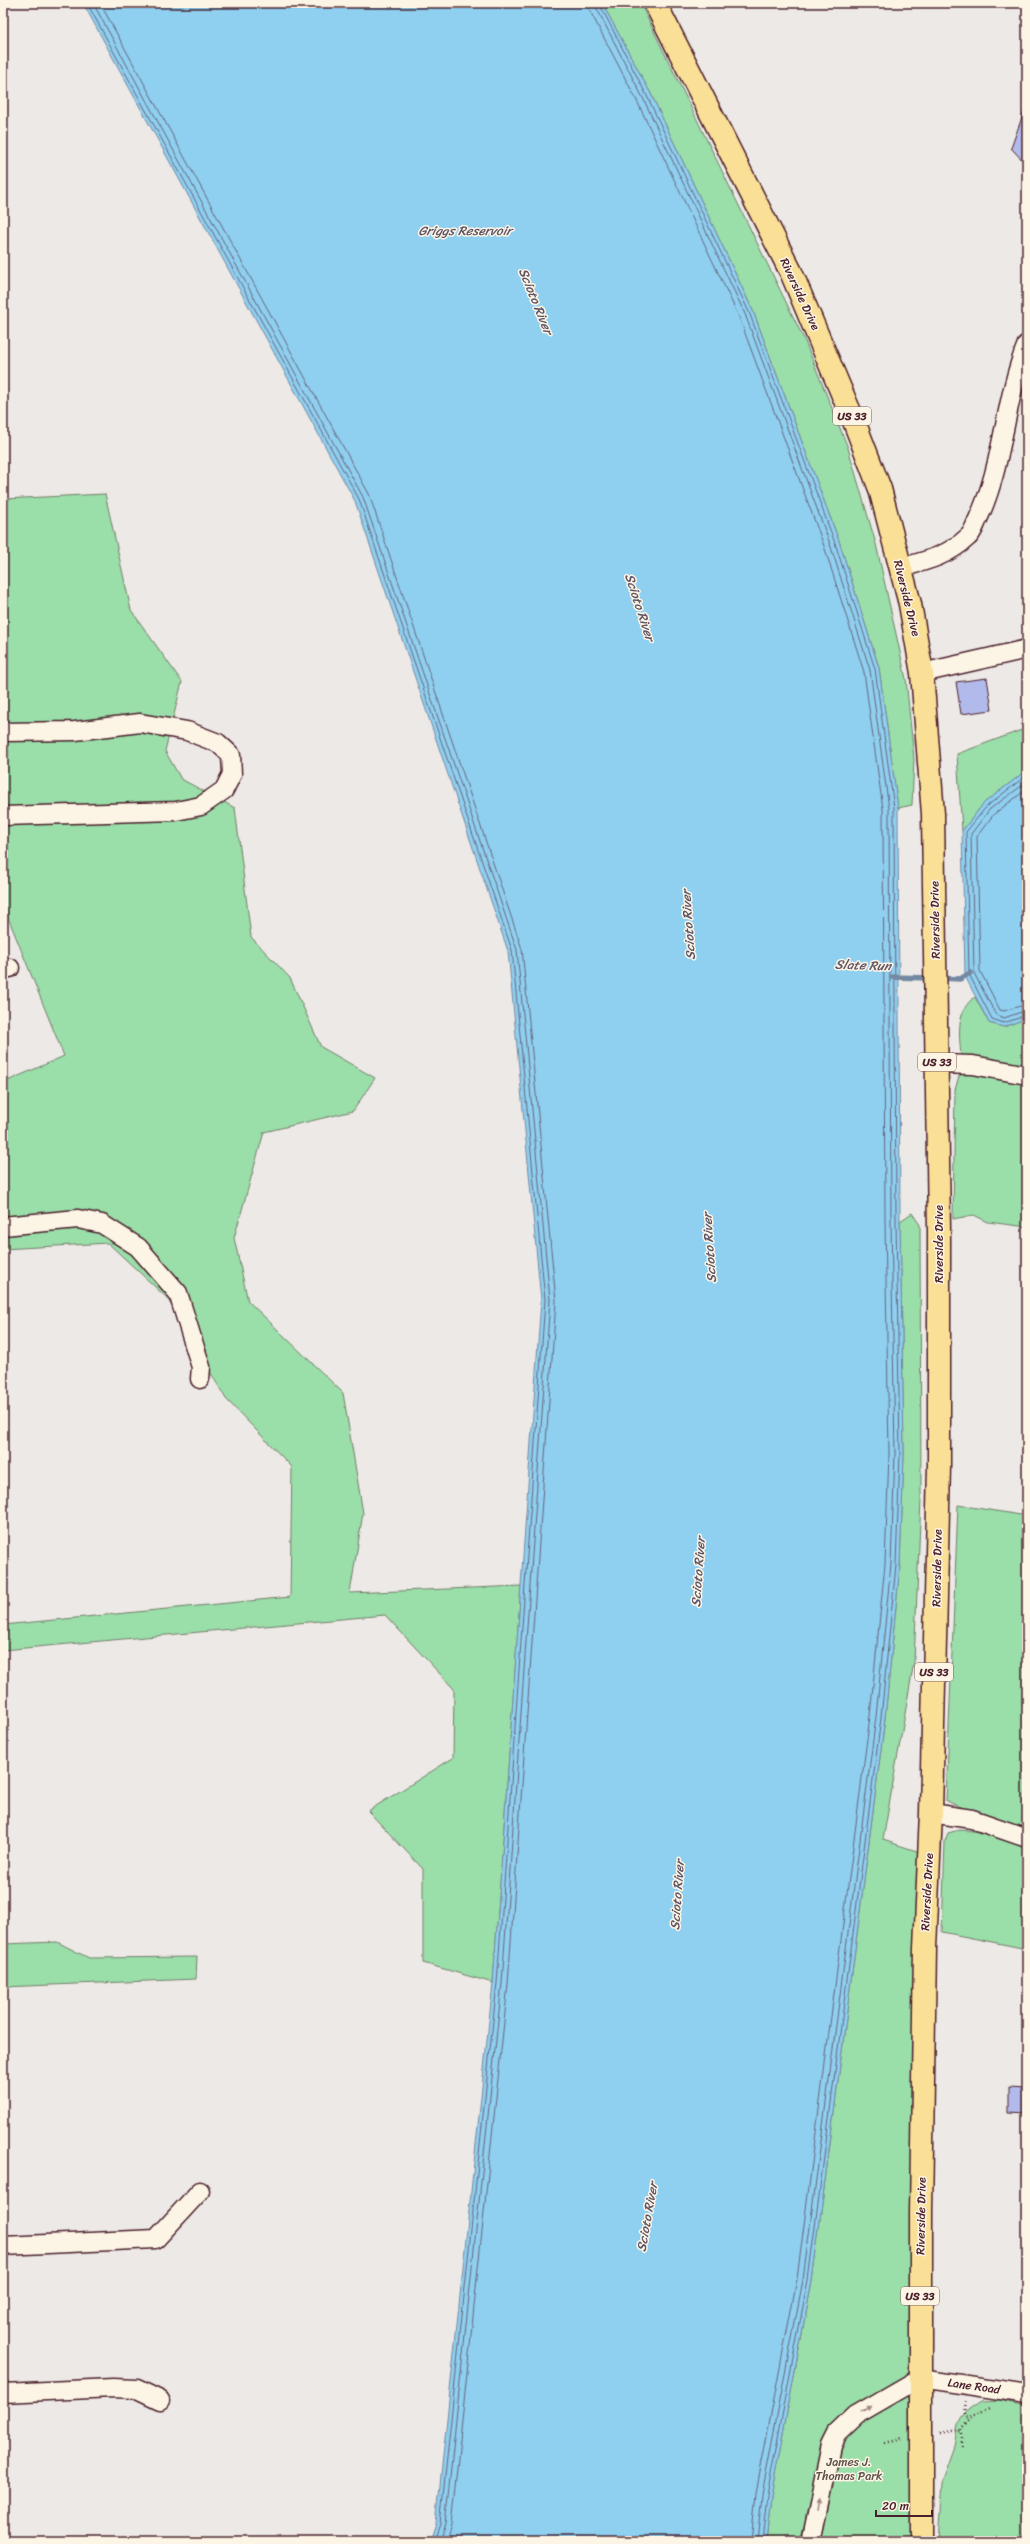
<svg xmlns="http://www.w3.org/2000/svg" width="1030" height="2544" font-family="Sriracha,sans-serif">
<rect width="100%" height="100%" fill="#ede9e6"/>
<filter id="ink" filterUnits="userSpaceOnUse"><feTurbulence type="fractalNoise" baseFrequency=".025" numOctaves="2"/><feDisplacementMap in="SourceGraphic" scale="8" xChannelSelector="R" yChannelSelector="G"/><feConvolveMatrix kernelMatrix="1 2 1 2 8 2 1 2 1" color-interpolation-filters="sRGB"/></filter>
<g filter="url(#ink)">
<path fill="#9adea9" stroke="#727e6a" d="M602 3H640L804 339 848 448 876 544 906 679 914 759 912 805 898 808 879 668 839 541 753 311 651 94Z
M105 494 131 610 182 682 165 751 181 779 235 808 251 937 290 978 321 1047 375 1078 353 1111 264 1132 234 1238 248 1301 343 1393 363 1513 350 1593 521 1586 493 1983 423 1963V1869L368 1811 453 1758 454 1689 385 1615 3 1650V1625L290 1597 292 1467 226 1399 167 1298 108 1243 3 1249V1083L64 1056 3 905V499Z
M1027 728V770L984 803 962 831 957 754Z
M975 997 989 1023 1004 1027 1027 1018V1067L961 1056C959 1034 956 1010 975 997Z
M967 1070 1027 1078V1227L988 1222 974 1215 953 1219 955 1090 959 1076Z
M912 1213 920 1225 921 1499 914 1662 883 1840 929 1855 921 2541H766L771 2496 812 2281 885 1718 900 1565 904 1454 900 1221Z
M958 1505 1027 1516V1833L946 1801Z
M959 1830 987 1832 1027 1845V1949L942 1932 945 1841 948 1833Z
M57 1942 89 1958 197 1957 196 1979 3 1987V1944Z
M999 2400 1027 2406V2541H937L941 2482 954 2446 958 2424 970 2409 982 2401Z"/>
<path fill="#8fcff0" stroke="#7389a1" d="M83 3H602L651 94 753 311 839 541 879 668 898 808 900 1221 904 1454 900 1565 885 1718 812 2281 771 2496 766 2541H430L436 2523 493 1983 541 1300 508 951 355 501Z
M1027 770V1018L1004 1027 989 1023 965 976 962 831 984 803Z"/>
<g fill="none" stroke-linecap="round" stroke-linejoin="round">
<path stroke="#66657a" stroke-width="1" d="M87 3 359 499 512 950 545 1300 497 1983 440 2524 434 2541
M93 3 363 497 517 950 550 1300 502 1983 445 2524 439 2541
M100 3 369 494 522 949 556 1301 508 1984 451 2525 446 2541
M588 3 590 11 637 101 739 317 824 546 864 672 883 809 885 1221 889 1454 885 1564 870 1716 797 2279 756 2493 751 2541
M594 3 643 98 745 314 830 544 870 670 889 809 891 1221 895 1454 891 1564 876 1717 803 2280 762 2494 757 2541
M599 3 647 96 749 312 835 543 875 669 894 808 896 1221 900 1454 896 1565 881 1718 808 2280 767 2495 762 2541
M1027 775 987 806 966 832 969 974 992 1019 1004 1023 1027 1015
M1027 782 990 809 971 834 974 973 996 1015 1004 1018 1027 1010
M1027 789 994 814 977 836 980 971 1000 1010 1004 1011 1027 1004"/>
<path stroke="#7389a1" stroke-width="5.5" d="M892 977 932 978
M940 978 960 979 970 973"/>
</g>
<path fill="#b2baeb" stroke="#4a1f2b" d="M1025 109 1027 110V165L1011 148Z
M987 678 992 710 961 714 956 682Z
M1009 2087 1027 2088V2113L1009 2112Z"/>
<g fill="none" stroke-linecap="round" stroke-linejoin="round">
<g stroke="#4a1f2b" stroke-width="21">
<path id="minor" d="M900 568C926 561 948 556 968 537 973 533 975 525 978 519 1004 464 1004 400 1027 344
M922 673 1027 649
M3 732 75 731 140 723 187 731 218 743 231 755 232 774 224 790 201 806 176 811 3 816
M3 968H10
M937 1064 973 1065 1027 1075
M3 1226 78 1219 102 1224 138 1247 178 1293 201 1367 200 1379
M931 1813 972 1819 1027 1838
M3 2246 156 2239 200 2191
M3 2393 113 2388 137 2389 160 2400
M811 2541 831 2445 837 2433 856 2415 920 2378 1027 2394"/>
</g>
<g stroke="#4a1f2b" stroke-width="25">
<path id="major" d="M655 3 791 272 855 424 880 489 910 604 922 673 933 814 939 1230V1466L931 1813 925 1948 921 2213V2541"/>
</g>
<path stroke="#4a1f2b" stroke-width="2.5" stroke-dasharray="1 3" stroke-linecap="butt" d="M965 2402 966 2416 970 2419
M940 2433 957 2430 962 2432
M885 2444 902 2440
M962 2446V2429L973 2416 990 2407"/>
<use href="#minor" stroke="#fcf5e5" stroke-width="18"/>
<use href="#major" stroke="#fadf96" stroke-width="22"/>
</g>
<defs><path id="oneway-solid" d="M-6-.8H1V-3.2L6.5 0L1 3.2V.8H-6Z"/></defs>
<g fill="#a38a88">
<use href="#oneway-solid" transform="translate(867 2409) rotate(-30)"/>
<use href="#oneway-solid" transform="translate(818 2503) rotate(-81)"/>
</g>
</g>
<g text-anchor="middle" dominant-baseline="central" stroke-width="3" stroke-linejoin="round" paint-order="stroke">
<g fill="#fcf5e5" stroke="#7f5f63" stroke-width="1">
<rect x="833" y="407" width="38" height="18" rx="3"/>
<rect x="918" y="1053" width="38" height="18" rx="3"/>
<rect x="915" y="1663" width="38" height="18" rx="3"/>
<rect x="901" y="2287" width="38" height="18" rx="3"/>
</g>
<g font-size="11" font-weight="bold" fill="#4a1f2b">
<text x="852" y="416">US 33</text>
<text x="937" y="1062">US 33</text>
<text x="934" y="1672">US 33</text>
<text x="920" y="2296">US 33</text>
</g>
<g font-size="12" fill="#4a1f2b" stroke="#fcf5e5">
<text transform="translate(800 294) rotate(65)">Riverside Drive</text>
<text transform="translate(907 598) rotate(76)">Riverside Drive</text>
<text transform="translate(935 920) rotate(-91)">Riverside Drive</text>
<text transform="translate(939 1244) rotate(-90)">Riverside Drive</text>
<text transform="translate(937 1568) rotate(-89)">Riverside Drive</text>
<text transform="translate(927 1892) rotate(-87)">Riverside Drive</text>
<text transform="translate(921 2216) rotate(-89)">Riverside Drive</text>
<text transform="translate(974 2386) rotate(8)">Lane Road</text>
</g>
<g font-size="12" fill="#5e4f4a" stroke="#fcf5e5">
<text x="849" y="2462">James J.<tspan x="849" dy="14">Thomas Park</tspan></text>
</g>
<g font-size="13" font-style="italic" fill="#5f5466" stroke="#fcf5e5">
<text x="465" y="230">Griggs Reservoir</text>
<text transform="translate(536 301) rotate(68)">Scioto River</text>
<text transform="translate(640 607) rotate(72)">Scioto River</text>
<text transform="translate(688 925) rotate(-94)">Scioto River</text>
<text transform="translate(863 965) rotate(2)">Slate Run</text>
<text transform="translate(709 1248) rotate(-94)">Scioto River</text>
<text transform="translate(698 1572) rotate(-86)">Scioto River</text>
<text transform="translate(677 1895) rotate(-86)">Scioto River</text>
<text transform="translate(647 2217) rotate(-80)">Scioto River</text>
</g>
</g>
<rect width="1030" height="2544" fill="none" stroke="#fcf5e5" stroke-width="16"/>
<rect x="8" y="8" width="1014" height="2528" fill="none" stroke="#4a1f2b" stroke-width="1.5" filter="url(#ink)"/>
<path d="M876 2510v6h56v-6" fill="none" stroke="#4a1f2b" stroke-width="2"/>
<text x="882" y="2510" font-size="12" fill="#4a1f2b" stroke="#fcf5e5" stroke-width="3" paint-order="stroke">20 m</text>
</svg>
